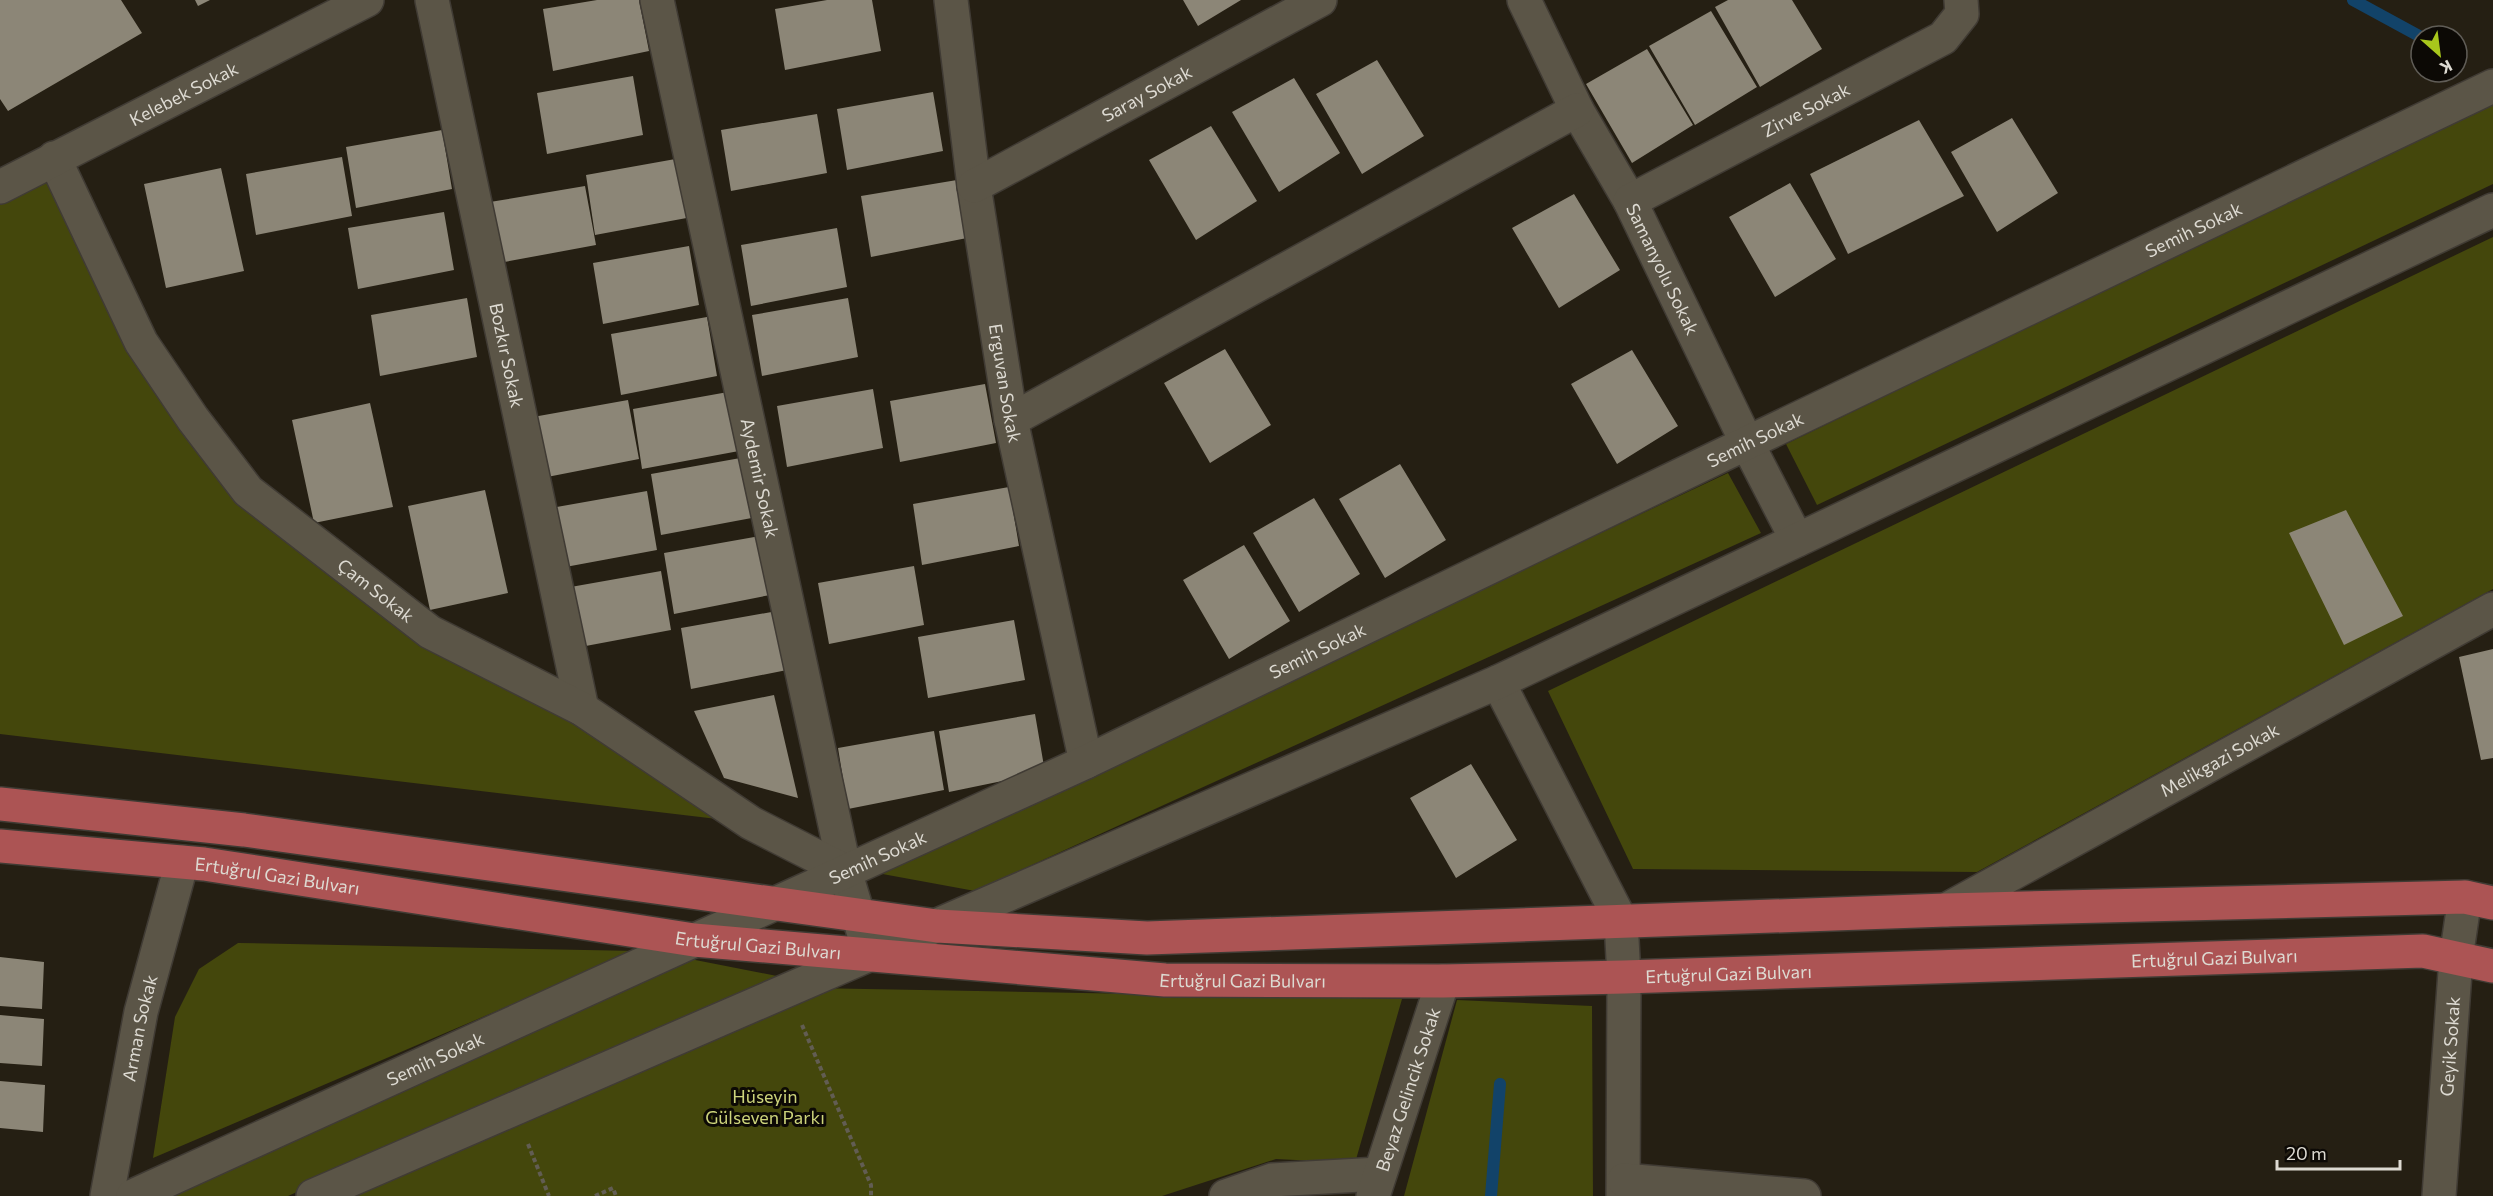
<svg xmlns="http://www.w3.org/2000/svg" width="2493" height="1196" font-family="Commissioner,sans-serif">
<rect width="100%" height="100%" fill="#251f13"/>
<path fill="#44470c" d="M2493 102V184L1817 505 1786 444Z
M54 158 193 419 430 632 751 823 0 734V187Z
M2493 237V589L1977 872 1633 869 1548 691Z
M1728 473 1761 533 975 891 877 873Z
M238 943 637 951 153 1158 175 1017 199 969Z
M680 957 777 976 288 1196H151Z
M811 988 1402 999 1355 1163 1276 1159 1162 1196H341Z
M1457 1000 1592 1006 1593 1196H1404Z"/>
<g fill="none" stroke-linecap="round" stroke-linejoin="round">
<path stroke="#124369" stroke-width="12" d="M2353 0 2421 37
M1491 1196 1500 1084"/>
</g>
<path fill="#8c8677" d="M0 0H121L142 33 8 111 0 99Z
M195 0H210L198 6Z
M597 0H639L649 51 553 71 543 9Z
M827 0H872L881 51 785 70 775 9Z
M1183 0H1241L1198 26Z
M1728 0H1792L1822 49 1760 87 1715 7Z
M1711 11 1757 87 1695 125 1649 46Z
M1647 49 1693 125 1632 163 1586 84Z
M1377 60 1424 136 1362 174 1316 94Z
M633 76 643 135 547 154 537 93Z
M1294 78 1340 153 1279 192 1232 112Z
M933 92 943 151 847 170 837 109Z
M817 114 827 173 731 191 721 130Z
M2012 118 2058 193 1997 232 1951 152Z
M1919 120 1964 196 1848 254 1810 174Z
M1211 126 1257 201 1196 240 1149 160Z
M442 130 452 189 356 208 346 147Z
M342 157 352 216 256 235 246 174Z
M681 158 692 217 595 235 586 175Z
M221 168 244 271 166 288 144 184Z
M957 180 967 238 871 257 861 196Z
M1790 183 1836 259 1775 297 1729 217Z
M585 186 596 245 499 263 490 202Z
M1574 194 1620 270 1559 308 1512 228Z
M444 212 454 270 358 289 348 228Z
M837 228 847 287 751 306 741 245Z
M689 246 699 305 603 324 593 263Z
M467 298 477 357 380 376 371 315Z
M848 298 858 357 762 376 752 315Z
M707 317 717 376 621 395 611 334Z
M1225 349 1271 425 1210 463 1164 383Z
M1632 350 1678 426 1617 464 1571 384Z
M985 384 996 443 900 462 890 401Z
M873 389 883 448 787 467 777 406Z
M728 392 739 451 642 469 633 409Z
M628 400 639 459 542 478 533 417Z
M370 403 393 507 314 523 292 420Z
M746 457 757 517 661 535 651 474Z
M1400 464 1446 540 1385 578 1339 499Z
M1009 487 1019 546 922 565 913 504Z
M485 490 508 593 430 610 408 506Z
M647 491 657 550 560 568 551 508Z
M1314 498 1360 574 1299 612 1253 533Z
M2346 510 2403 616 2344 645 2289 533Z
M760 536 770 595 674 614 664 553Z
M1244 545 1290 621 1229 659 1183 580Z
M914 566 924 625 829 644 818 583Z
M661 571 671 630 575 648 565 588Z
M777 611 787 670 691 689 681 628Z
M1014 620 1025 680 928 698 918 637Z
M2493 649V758L2481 760 2459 657Z
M774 695 798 798 724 778 694 711Z
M1035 714 1045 772 949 792 939 731Z
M934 731 944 790 848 809 838 748Z
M1471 764 1517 840 1456 878 1410 798Z
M0 957 44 962 42 1009 0 1006Z
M0 1015 44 1019 42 1066 0 1063Z
M0 1081 45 1085 43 1132 0 1128Z"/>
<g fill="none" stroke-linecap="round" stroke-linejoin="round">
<g stroke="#403b34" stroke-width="36">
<g id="minor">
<path id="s1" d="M432 0 582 709"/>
<path id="s2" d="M657 0 845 871 866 941"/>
<path id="s3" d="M951 0 974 186 1011 420 1086 762"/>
<path id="s4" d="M1524 0 1577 110 1630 201 1747 443 1797 540"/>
<path id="s5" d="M54 158 141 342 193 419 248 491 430 632 582 709 751 823 845 871"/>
<path id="s6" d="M974 186 1320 0"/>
<path id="s7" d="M0 187 367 0"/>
<path id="s8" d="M1630 201 1943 38 1962 14 1961 0"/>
<path d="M1011 420 1577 110"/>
<path d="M1498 682 1621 921 1624 977 1623 1196"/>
<path id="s9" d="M1946 910 2493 609"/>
<path d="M1624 1180 1804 1196"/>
<path id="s10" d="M107 1196 141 1012 182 862"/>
<path id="s11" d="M133 1196 1086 762 1747 443 2493 86"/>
<path d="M313 1196 1498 682 2493 210"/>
<path d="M1226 1196 1272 1180 1379 1174"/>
<path id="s12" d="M1373 1196 1443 981"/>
<path id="s13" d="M2439 1196 2456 958 2465 897"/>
</g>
</g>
<g stroke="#403b34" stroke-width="36">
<g id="major">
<path d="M0 804 244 830 937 926 1147 938 1946 910 2465 897 2493 903"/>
<path id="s14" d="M0 846 204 864 694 940 1165 980 1443 981 1624 977 2423 951 2493 966"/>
</g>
</g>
<path stroke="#625d53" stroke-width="4" stroke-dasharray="4.5 3" stroke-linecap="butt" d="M802 1025 871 1185V1196
M528 1144 549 1196
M595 1196 613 1188 616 1196"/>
<use href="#minor" stroke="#5b5547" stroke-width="33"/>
<use href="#major" stroke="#ac5454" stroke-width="33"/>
</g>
<g text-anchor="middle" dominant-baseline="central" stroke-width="6" stroke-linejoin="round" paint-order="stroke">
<g font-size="18" fill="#dddad2" stroke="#0c0905">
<text stroke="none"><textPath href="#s7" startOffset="206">Kelebek Sokak</textPath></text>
<text stroke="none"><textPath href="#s6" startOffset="196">Saray Sokak</textPath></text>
<text stroke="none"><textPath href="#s8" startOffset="198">Zirve Sokak</textPath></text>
<text stroke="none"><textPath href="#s11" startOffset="2276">Semih Sokak</textPath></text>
<text stroke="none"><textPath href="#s4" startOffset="303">Samanyolu Sokak</textPath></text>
<text stroke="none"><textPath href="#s1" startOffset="363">Bozkır Sokak</textPath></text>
<text stroke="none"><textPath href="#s3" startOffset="387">Erguvan Sokak</textPath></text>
<text stroke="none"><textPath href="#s11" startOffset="1790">Semih Sokak</textPath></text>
<text stroke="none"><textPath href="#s2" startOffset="489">Aydemir Sokak</textPath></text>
<text stroke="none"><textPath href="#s5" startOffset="549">Çam Sokak</textPath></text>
<text stroke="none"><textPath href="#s11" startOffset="1304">Semih Sokak</textPath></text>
<text stroke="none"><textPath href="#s9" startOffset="312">Melikgazi Sokak</textPath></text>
<text stroke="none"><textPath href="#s11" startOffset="818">Semih Sokak</textPath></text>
<text stroke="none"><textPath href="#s14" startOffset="279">Ertuğrul Gazi Bulvarı</textPath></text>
<text stroke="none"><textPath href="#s14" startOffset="765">Ertuğrul Gazi Bulvarı</textPath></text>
<text stroke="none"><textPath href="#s14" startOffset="2223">Ertuğrul Gazi Bulvarı</textPath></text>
<text stroke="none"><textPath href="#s14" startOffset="1737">Ertuğrul Gazi Bulvarı</textPath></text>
<text stroke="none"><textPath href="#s14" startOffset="1251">Ertuğrul Gazi Bulvarı</textPath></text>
<text stroke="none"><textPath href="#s10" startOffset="171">Arman Sokak</textPath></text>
<text stroke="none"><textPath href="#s13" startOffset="150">Geyik Sokak</textPath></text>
<text stroke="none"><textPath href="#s11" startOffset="332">Semih Sokak</textPath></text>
<text stroke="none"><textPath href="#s12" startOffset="112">Beyaz Gelincik Sokak</textPath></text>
</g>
<g font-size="18" fill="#cdd47b" stroke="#0c0905">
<text x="765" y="1096">Hüseyin<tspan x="765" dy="21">Gülseven Parkı</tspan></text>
</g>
</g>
<g transform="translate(2439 54) rotate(152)"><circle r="28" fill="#0c0905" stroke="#605d57" stroke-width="1.5"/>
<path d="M0-4.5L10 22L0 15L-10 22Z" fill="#a8c71c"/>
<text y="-9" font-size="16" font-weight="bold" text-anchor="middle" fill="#dddad2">K</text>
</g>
<path d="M2277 1160v9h123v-9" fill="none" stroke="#dddad2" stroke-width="3"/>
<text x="2286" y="1160" font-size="18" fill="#dddad2" stroke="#0c0905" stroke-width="4.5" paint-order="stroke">20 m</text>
</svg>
